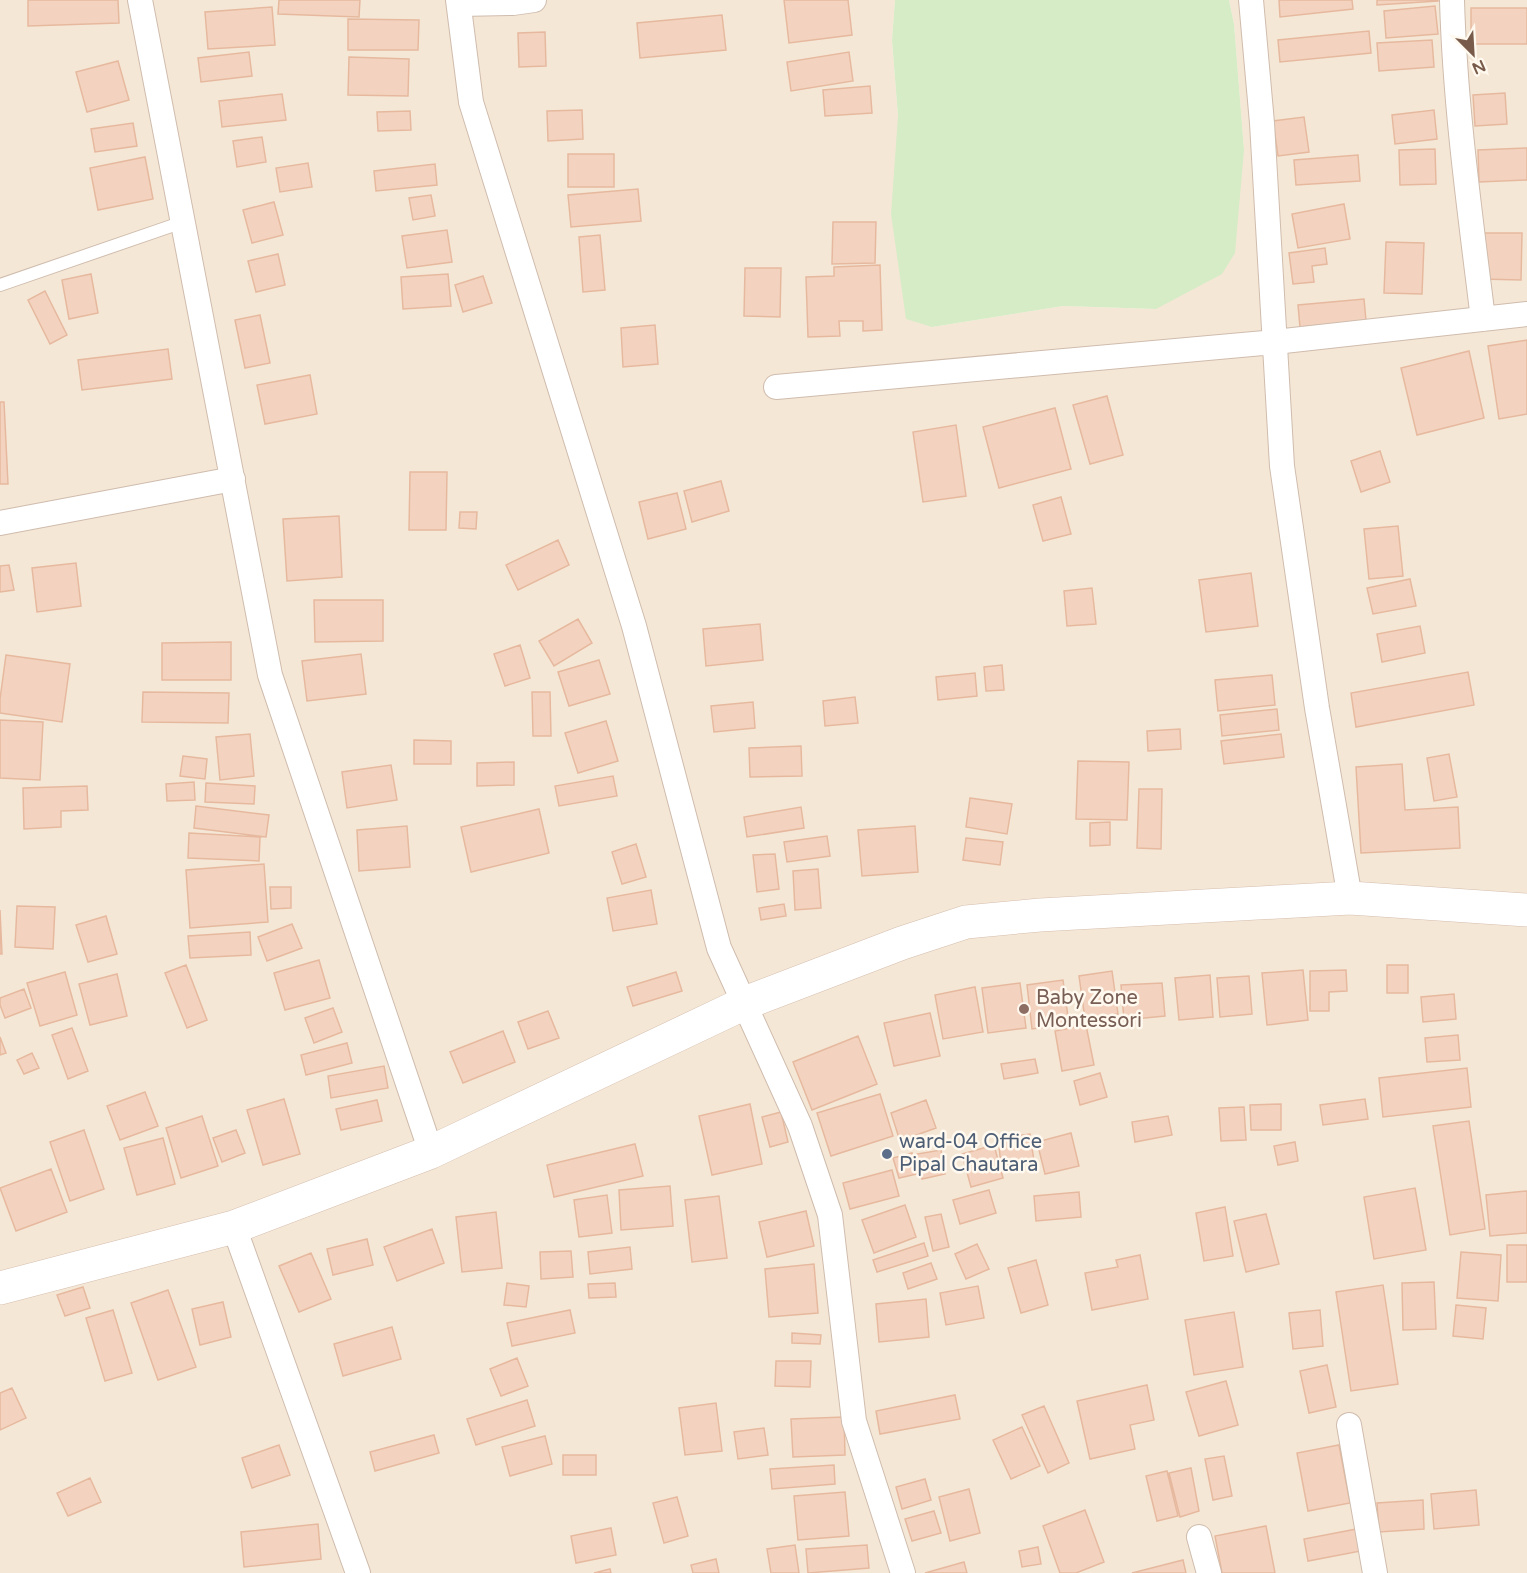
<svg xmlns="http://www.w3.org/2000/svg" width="1527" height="1573" font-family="'Varela Round',sans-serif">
<rect width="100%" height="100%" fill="#fdf5e8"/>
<path fill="#f5e7d6" d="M0 0H895L892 40 898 116 932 327 1063 306 1156 309 1244 150 1234 24 1229 0H1527V1573H0Z"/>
<path fill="#d5ecc6" d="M895 0H1229L1234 24 1244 150 1235 253 1222 274 1156 309 1063 306 932 327 906 319 891 214 898 116 892 40Z"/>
<path fill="#f3d3bf" stroke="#e6b99f" stroke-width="1.5" d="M28 0H118L119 23 28 26Z
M279 0H360L359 17 278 14Z
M784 0H848L852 35 789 43Z
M1279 0H1352L1353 9 1280 17Z
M1377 0H1438V1L1377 5Z
M1435 6 1438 34 1386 38 1384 11Z
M272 7 275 45 208 49 205 12Z
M1471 8H1527V44H1471Z
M722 15 726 50 640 58 637 23Z
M348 19 419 20 418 50H348Z
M1369 31 1371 53 1280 62 1278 40Z
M545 32 546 66 519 67 518 33Z
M1432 40 1434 67 1379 71 1377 43Z
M249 52 252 76 201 82 198 58Z
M849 52 853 81 791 91 787 62Z
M349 57 409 59 408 96 348 95Z
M118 61 129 100 87 112 76 72Z
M870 86 872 113 825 116 823 90Z
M1505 93 1507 124 1475 126 1473 95Z
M282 94 286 120 222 127 219 101Z
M582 110 583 139 548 141 547 111Z
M1434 110 1437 139 1395 144 1392 115Z
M410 111 411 130 378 131 377 112Z
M1304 117 1309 152 1278 156 1273 121Z
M133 123 137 146 95 152 91 129Z
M262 137 266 162 237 167 233 141Z
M1527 148V180L1479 182 1478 150Z
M1435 149 1436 184 1400 185 1399 150Z
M568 154H614V187H568Z
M1358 155 1360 181 1296 185 1294 160Z
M145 157 153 199 98 210 90 168Z
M308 163 312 187 280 192 276 168Z
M435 164 437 185 376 191 374 171Z
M638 189 641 221 571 227 568 195Z
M431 195 435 216 413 220 409 198Z
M274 202 283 235 252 243 243 210Z
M1344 204 1350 239 1298 248 1292 214Z
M833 222H876L875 263 832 264Z
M447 230 452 262 407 268 402 236Z
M1483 233H1522L1521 280 1482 279Z
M600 235 605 290 583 292 579 237Z
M1386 242 1424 243 1422 294 1384 293Z
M1325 248 1327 264 1312 266 1314 282 1293 284 1289 253Z
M278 254 285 285 256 292 248 261Z
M880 265 882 330 863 331V321H839L840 336 808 337 806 277 834 276V267Z
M745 268H781L780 317 744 316Z
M91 274 98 313 69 319 62 280Z
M448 274 451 306 403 309 401 277Z
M483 276 492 303 463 312 455 285Z
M45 291 67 335 50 344 28 300Z
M1364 299 1366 321 1300 327 1298 305Z
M260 315 270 363 245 368 235 320Z
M655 325 658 364 623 367 621 328Z
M1527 340V414L1499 419 1488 346Z
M168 349 172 379 82 390 78 360Z
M1469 351 1484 418 1417 435 1401 368Z
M310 375 317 414 265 424 257 385Z
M1107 396 1123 455 1090 464 1073 405Z
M0 402H4L8 484H0Z
M1055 408 1071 469 999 488 983 427Z
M956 425 966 496 923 502 913 432Z
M1380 451 1390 482 1361 492 1351 461Z
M410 472H447L446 530H409Z
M721 481 729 511 692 522 684 491Z
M677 493 686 529 648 539 639 502Z
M1061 497 1071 534 1043 541 1033 505Z
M460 512H477L476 529 459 528Z
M339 516 342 577 287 581 283 519Z
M1398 526 1403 576 1369 579 1364 529Z
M558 540 569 565 518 590 506 565Z
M76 563 81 606 37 612 32 568Z
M9 565 14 590 0 592V566Z
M1251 573 1258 626 1206 632 1199 580Z
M1410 579 1416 606 1373 614 1367 588Z
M1092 588 1096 624 1067 626 1064 591Z
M314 600H383V641L315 642Z
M578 619 592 643 554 666 539 641Z
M760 624 763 660 706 666 703 629Z
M1420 626 1425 653 1382 662 1377 634Z
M231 642V680H162V643Z
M520 645 530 678 505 686 494 654Z
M361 654 366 694 307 701 302 661Z
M6 655 70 664 62 722 0 713V699Z
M599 660 610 694 569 706 558 672Z
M1002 665 1004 690 986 691 984 667Z
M1468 672 1474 705 1356 727 1351 693Z
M975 673 977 696 938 700 936 677Z
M1272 675 1275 705 1218 711 1215 680Z
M143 692 229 693 228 723 142 722Z
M532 692H550L551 736H533Z
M855 697 858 723 825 726 823 701Z
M753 702 755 728 714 732 711 706Z
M1277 709 1279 730 1222 736 1220 715Z
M0 720 43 722 40 780 0 778Z
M606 721 618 761 578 773 565 733Z
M1180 729 1181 749 1148 751 1147 731Z
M250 734 254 776 220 780 216 737Z
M1281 734 1284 757 1224 764 1221 741Z
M414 740 451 741V764H414Z
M801 746 802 776 750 777 749 748Z
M1449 754 1457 797 1434 801 1427 758Z
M183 756 207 759 205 779 180 776Z
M1078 761 1129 762 1127 820 1076 819Z
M514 762V785L477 786V763Z
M1402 764 1405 810 1458 807 1460 848 1361 853 1356 767Z
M391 765 397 800 347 808 342 772Z
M613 776 617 796 559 806 555 786Z
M194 782 195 800 167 801 166 784Z
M206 783 255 786 254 804 205 802Z
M87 786 88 810 61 811V827L24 829 23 788Z
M1139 789H1162L1161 849 1137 848Z
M970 798 1012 804 1007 834 966 827Z
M196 806 269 815 266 837 194 828Z
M801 807 804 828 747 837 744 817Z
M539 809 549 853 471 872 461 827Z
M1110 822V845L1090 846V823Z
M407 826 410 867 359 871 357 830Z
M915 826 918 872 862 876 858 830Z
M189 833 260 837 259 861 188 858Z
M827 836 830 856 787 862 784 842Z
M966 838 1003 842 1000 865 963 860Z
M636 844 646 877 622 884 612 852Z
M775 854 779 889 757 892 753 855Z
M264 864 268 922 190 928 186 870Z
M818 869 821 908 795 910 793 871Z
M270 887H291V908L271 909Z
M651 890 657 924 613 931 607 898Z
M784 904 786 916 761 920 759 908Z
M17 906 55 907 53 949 15 947Z
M0 910 2 954H0Z
M106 916 117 954 88 962 76 925Z
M292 924 302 948 267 961 258 937Z
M250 932 251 955 190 958 188 936Z
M319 960 330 998 285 1010 274 973Z
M186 965 207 1020 187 1028 165 973Z
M1387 965H1408V993H1387Z
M1303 970 1308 1020 1267 1025 1262 973Z
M1346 970 1347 991 1329 992V1011H1310V971Z
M1112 971 1118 1014 1085 1019 1079 976Z
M65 972 77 1015 40 1026 27 983Z
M676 972 682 991 633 1006 627 987Z
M117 974 127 1016 90 1025 79 984Z
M1210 975 1213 1017 1179 1020 1175 978Z
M1249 976 1252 1014 1220 1017 1217 978Z
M1063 980 1069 1024 1032 1029 1027 985Z
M1020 983 1026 1028 988 1033 982 988Z
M1162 983 1165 1016 1124 1020 1121 985Z
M975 987 983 1032 943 1039 935 995Z
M24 989 31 1008 5 1018 0 1005V998Z
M1454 994 1456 1019 1423 1022 1421 997Z
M333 1008 342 1032 314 1043 305 1018Z
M548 1011 559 1038 528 1049 518 1022Z
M930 1013 940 1056 894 1066 884 1023Z
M1086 1025 1094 1065 1062 1071 1055 1031Z
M72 1028 88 1071 68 1079 52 1035Z
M503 1031 515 1062 463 1083 450 1052Z
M1458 1035 1460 1060 1427 1062 1425 1038Z
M858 1036 877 1084 812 1110 793 1062Z
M0 1037 6 1053 0 1055Z
M347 1043 352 1063 306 1075 301 1055Z
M32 1053 39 1068 24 1074 17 1060Z
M1035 1059 1038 1073 1004 1079 1001 1064Z
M384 1066 388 1088 331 1098 328 1076Z
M1467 1068 1471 1107 1383 1117 1379 1078Z
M1100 1073 1107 1097 1080 1105 1074 1081Z
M145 1092 158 1126 120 1140 107 1106Z
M880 1094 893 1136 831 1156 817 1113Z
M284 1099 300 1154 263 1165 247 1110Z
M1365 1099 1368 1119 1323 1125 1320 1105Z
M377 1100 382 1121 341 1130 336 1109Z
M926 1100 936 1128 900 1141 891 1113Z
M750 1104 762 1164 712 1175 699 1116Z
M1281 1104V1130H1251L1250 1105Z
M1244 1107 1246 1140 1221 1141 1219 1108Z
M781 1112 788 1142 770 1147 762 1117Z
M202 1116 218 1166 181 1178 166 1128Z
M1168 1116 1172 1135 1135 1142 1132 1122Z
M1469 1121 1485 1229 1450 1235 1433 1126Z
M84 1130 104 1189 70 1201 50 1142Z
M236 1130 245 1153 222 1162 213 1138Z
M1071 1133 1079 1166 1045 1174 1037 1142Z
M1030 1134 1034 1161 1001 1165 998 1138Z
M163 1138 175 1184 137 1195 124 1148Z
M1295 1142 1298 1161 1278 1165 1274 1146Z
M635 1144 643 1176 554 1197 547 1165Z
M994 1145 1003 1178 971 1187 962 1154Z
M941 1150 945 1174 922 1179 917 1154Z
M912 1153 917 1174 899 1178 893 1158Z
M51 1169 67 1212 16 1231 0 1188Z
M892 1170 899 1196 850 1209 843 1183Z
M670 1186 673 1226 621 1230 619 1190Z
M1415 1188 1426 1250 1374 1259 1364 1197Z
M989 1190 996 1213 960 1224 953 1200Z
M1527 1191V1233L1490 1236 1486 1195Z
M1079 1192 1081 1217 1036 1221 1034 1196Z
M607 1195 612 1233 579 1237 574 1200Z
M719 1196 727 1258 692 1262 685 1200Z
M905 1205 916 1237 874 1253 862 1220Z
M1225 1207 1233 1256 1204 1261 1196 1213Z
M806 1211 814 1246 767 1257 759 1222Z
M496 1212 502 1268 462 1272 456 1217Z
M941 1214 949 1247 933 1251 925 1217Z
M1266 1214 1279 1264 1246 1272 1234 1221Z
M432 1229 444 1263 397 1281 384 1247Z
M367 1239 373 1265 333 1275 327 1249Z
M924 1243 928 1256 877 1272 873 1260Z
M977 1244 989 1269 966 1279 955 1254Z
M1507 1245H1527V1282H1507Z
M630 1247 632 1269 590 1274 588 1252Z
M571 1251 573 1277 541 1279 540 1252Z
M1461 1252 1501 1255 1498 1301 1457 1298Z
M311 1253 331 1299 299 1312 279 1266Z
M1140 1255 1148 1299 1092 1310 1085 1273 1118 1267 1116 1260Z
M1036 1260 1048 1305 1021 1313 1008 1268Z
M931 1263 937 1279 908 1289 903 1273Z
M814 1264 818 1313 769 1317 765 1269Z
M1434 1282 1436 1329 1403 1330 1402 1283Z
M507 1283 529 1286 526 1307 504 1305Z
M615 1283 616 1297 589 1298 588 1284Z
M1383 1285 1398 1384 1351 1391 1336 1292Z
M978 1286 984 1318 946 1325 940 1293Z
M83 1287 90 1308 65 1316 57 1295Z
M168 1290 196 1367 158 1380 131 1303Z
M926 1299 929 1337 879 1342 876 1304Z
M223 1302 231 1337 200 1345 192 1309Z
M1456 1305 1486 1308 1483 1339 1453 1336Z
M113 1310 132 1373 105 1381 86 1318Z
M570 1310 575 1333 512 1346 507 1323Z
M1320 1310 1323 1346 1293 1349 1289 1313Z
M1234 1312 1243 1367 1194 1375 1185 1320Z
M392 1327 401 1359 343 1376 334 1344Z
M792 1333 821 1335 820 1344 792 1343Z
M517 1358 528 1386 501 1396 490 1369Z
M776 1361H811L810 1387 775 1386Z
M1327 1365 1336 1407 1309 1413 1300 1371Z
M1226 1381 1238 1425 1199 1436 1186 1392Z
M1147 1385 1154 1420 1130 1425 1135 1449 1090 1459 1077 1401Z
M12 1388 26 1418 0 1430V1393Z
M955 1395 960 1419 880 1434 876 1411Z
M527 1400 535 1426 476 1445 467 1419Z
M716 1403 722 1451 685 1455 679 1408Z
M1044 1406 1069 1463 1048 1473 1022 1415Z
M844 1417 845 1455 793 1457 791 1419Z
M1022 1427 1040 1466 1011 1479 993 1440Z
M764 1428 768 1455 738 1459 734 1432Z
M434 1435 439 1453 375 1471 370 1452Z
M545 1436 552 1464 510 1476 502 1447Z
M279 1445 290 1475 252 1488 242 1458Z
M1339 1445 1350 1503 1308 1511 1297 1453Z
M563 1455H596V1475H563Z
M1224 1456 1232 1496 1213 1500 1205 1459Z
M834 1465 835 1484 772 1489 770 1469Z
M1191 1468 1199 1511 1180 1517 1169 1473Z
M1167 1471 1178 1516 1157 1521 1146 1476Z
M90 1478 101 1502 68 1516 57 1493Z
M925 1479 931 1500 902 1509 896 1487Z
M969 1489 980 1533 950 1541 939 1497Z
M1476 1490 1479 1525 1434 1529 1431 1494Z
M845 1492 849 1536 798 1540 794 1496Z
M677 1497 688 1536 664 1543 653 1503Z
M1423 1500 1424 1529 1379 1532 1377 1503Z
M1085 1510 1104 1562 1076 1573H1060L1043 1526Z
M934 1511 941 1533 912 1541 905 1519Z
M318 1524 321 1559 244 1567 241 1532Z
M1266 1526 1275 1573H1222L1215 1536Z
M611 1528 616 1555 576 1563 571 1536Z
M1362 1528 1366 1550 1308 1561 1304 1539Z
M795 1545 799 1573H771L767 1549Z
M867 1545 869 1568 808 1573 806 1549Z
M1038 1547 1041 1564 1022 1567 1019 1551Z
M716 1559 719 1573H693L691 1565Z
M1183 1560 1186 1573H1132Z
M964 1562 967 1573H925Z
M610 1569 611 1573H594Z"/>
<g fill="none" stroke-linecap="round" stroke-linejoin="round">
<g stroke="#cfbcad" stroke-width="14">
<path id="lane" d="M0 285 183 222"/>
</g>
<g stroke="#cfbcad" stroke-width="26">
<path id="street" d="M140 0 270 675 431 1152
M458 0 471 102 634 626 719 948 800 1126 830 1215 854 1421 903 1573
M1251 0 1262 123 1282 466 1317 708 1350 898
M1452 0C1455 107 1470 213 1483 319
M459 4 513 3 534 0
M776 387 1275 342 1527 314
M0 523 233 479
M234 1227 358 1573
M1349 1425 1375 1573
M1199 1537 1209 1573"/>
</g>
<g stroke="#d5bead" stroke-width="34">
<path id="secondary" d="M0 1288 234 1227 431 1152 745 1003 902 943 966 922 1040 915 1350 898 1527 910"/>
</g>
<use href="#lane" stroke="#fff" stroke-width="12"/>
<use href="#street" stroke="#fff" stroke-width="24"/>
<use href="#secondary" stroke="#fff" stroke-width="33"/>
</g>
<circle fill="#8d6e63" stroke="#fff9ef" stroke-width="2" cx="1024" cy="1009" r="6"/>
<circle fill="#5c6f8a" stroke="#fff9ef" stroke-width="2" cx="887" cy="1154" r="6"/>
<g text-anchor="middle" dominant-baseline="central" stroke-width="5" stroke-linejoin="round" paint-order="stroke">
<g font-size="20" fill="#785e54" stroke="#fff9ef" text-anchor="start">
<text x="1036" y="998">Baby Zone<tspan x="1036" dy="23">Montessori</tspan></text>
</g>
<g font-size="20" fill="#4e5e75" stroke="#fff9ef" text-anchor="start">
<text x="899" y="1142">ward-04 Office<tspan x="899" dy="23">Pipal Chautara</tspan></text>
</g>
</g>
<g transform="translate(1473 54) rotate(156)" stroke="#fff9ef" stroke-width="4.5" paint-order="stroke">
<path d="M0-4.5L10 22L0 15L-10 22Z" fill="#785b4b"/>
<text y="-9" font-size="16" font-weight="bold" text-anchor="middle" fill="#785b4b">N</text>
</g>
</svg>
